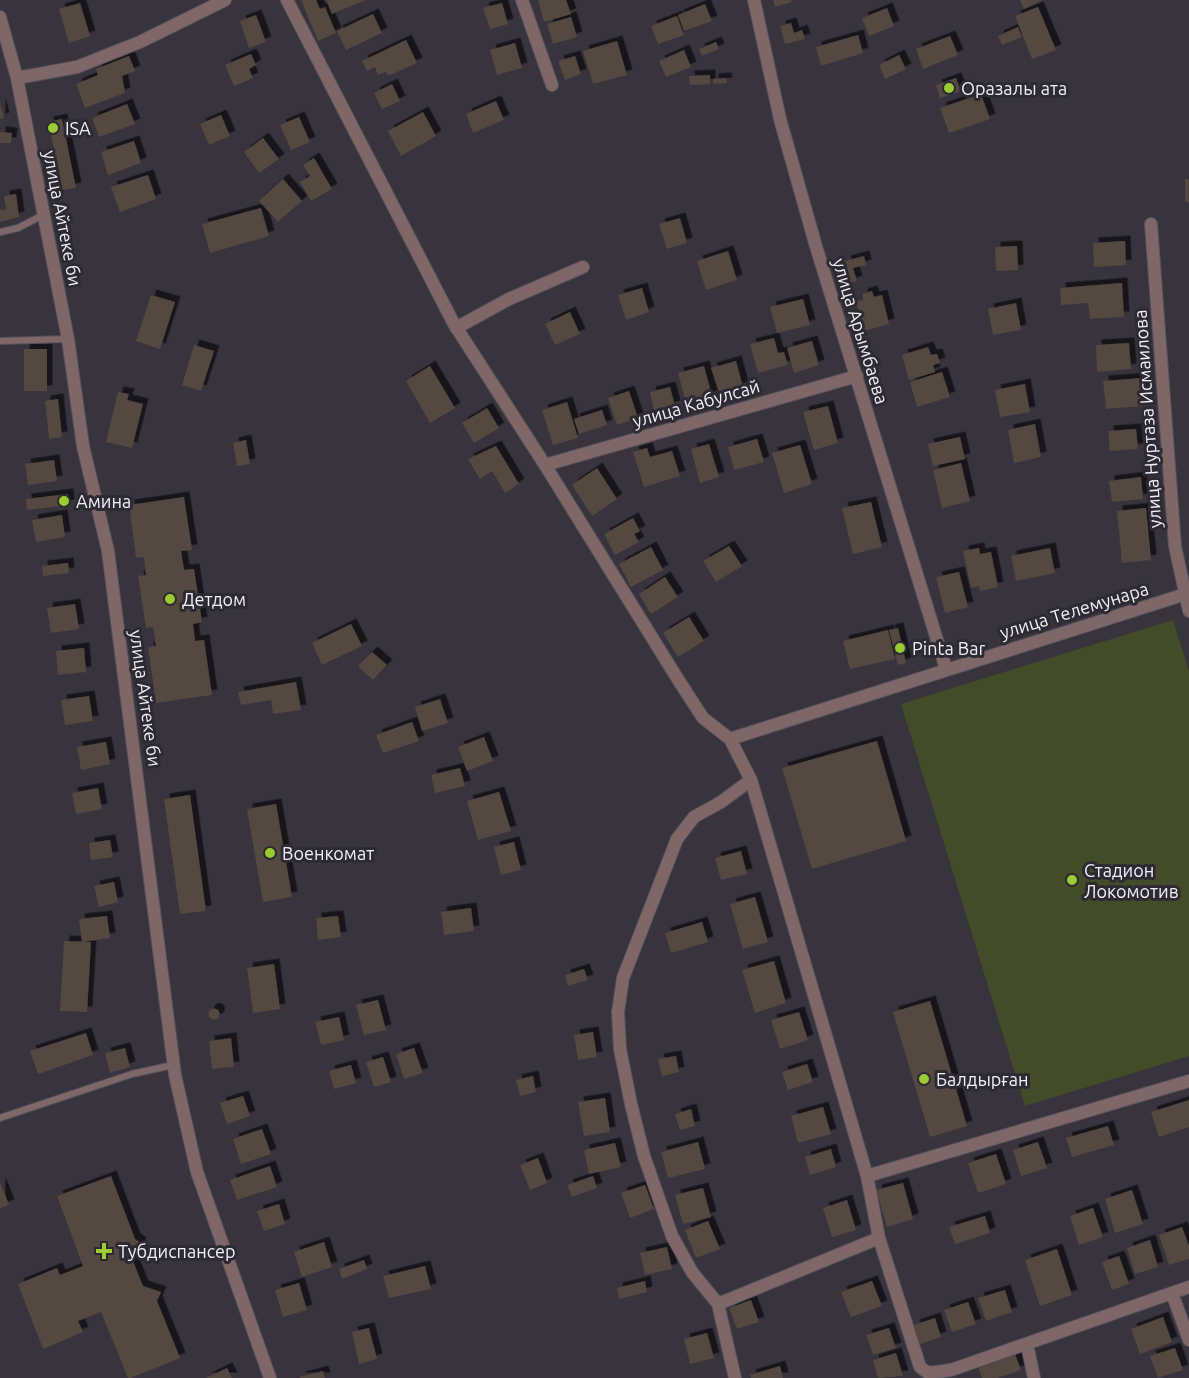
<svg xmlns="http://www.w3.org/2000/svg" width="1189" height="1378" font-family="Ubuntu,sans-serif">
<defs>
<filter id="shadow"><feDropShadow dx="5.5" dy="-5.5" stdDeviation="0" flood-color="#0009"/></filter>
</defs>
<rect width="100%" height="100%" fill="#37343e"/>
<path fill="#434c28" d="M1173 620 1189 671V1056L1025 1106 901 704Z"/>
<path fill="#52483f" filter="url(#shadow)" d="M301 0H316L320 9 325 7 336 33 318 41Z
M326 0H366L332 14Z
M538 0H566L571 14 544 22Z
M773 0H791L792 2 775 7Z
M1020 0H1043L1024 9Z
M80 3 90 36 69 43 59 9Z
M502 3 508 24 490 29 483 8Z
M705 4 712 21 684 31 678 15Z
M1038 7 1056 50 1032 59 1015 16Z
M887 8 894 26 869 36 862 18Z
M373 14 382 33 346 50 337 31Z
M256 15 266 42 249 48 240 21Z
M677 16 684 35 658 44 651 26Z
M571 17 577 37 553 44 547 24Z
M791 23 794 33 802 30 805 39 785 44 780 26Z
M1018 27 1022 37 1002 45 998 36Z
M858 35 863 53 821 66 816 47Z
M950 36 958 55 923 69 916 49Z
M406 40 417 63 388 76 386 72 378 75 375 67 367 71 362 61Z
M617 41 627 75 593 84 583 51Z
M716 42 719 49 702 56 699 49Z
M515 43 522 68 497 75 490 50Z
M684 50 691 67 666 77 659 61Z
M251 54 256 65 249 69 253 78 234 86 225 65Z
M899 55 906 69 885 79 879 65Z
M129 56 135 71 122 76 125 93 85 108 76 84 98 75 96 69Z
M575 56 581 74 565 80 558 61Z
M710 75V84L690 85 689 76Z
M726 78 727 83 713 84V79Z
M956 78 961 91 940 98 936 85Z
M392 84 400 101 382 109 374 93Z
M981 94 990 119 949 133 940 108Z
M496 101 504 120 473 133 466 114Z
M0 103 4 118 0 119Z
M127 104 135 124 99 137 92 118Z
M423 112 436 136 401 156 388 131Z
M221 115 230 136 209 145 200 124Z
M299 117 310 142 291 150 280 125Z
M62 119 76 188 63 190 48 122Z
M0 132 12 133 11 143H0Z
M263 138 279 159 259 173 244 152Z
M134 141 141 163 108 175 101 152Z
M314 158 332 189 311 201 300 182 310 176 303 165Z
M148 175 156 199 120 212 111 187Z
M283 179 302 201 278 222 259 201Z
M1185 179H1189V202H1185Z
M16 194 19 217 0 222V210L6 209 4 196Z
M261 208 269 236 210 253 202 224Z
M680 218 687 243 667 249 659 224Z
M1125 241 1126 265 1094 267 1093 243Z
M1017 246 1018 270 996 271 995 247Z
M728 251 737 280 706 290 697 261Z
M864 256 866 265 853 268 857 281 847 284 842 267 847 266 845 261Z
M1122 283 1124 317 1090 319 1088 303 1061 305 1060 288Z
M642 288 649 312 626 320 618 295Z
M872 291 874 297 882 295 889 324 864 331 856 301 863 300 862 294Z
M151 295 175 302 160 349 136 341Z
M803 299 810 325 777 333 770 307Z
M1016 303 1021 330 993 335 988 309Z
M570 312 580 334 555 345 545 324Z
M774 338 778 353 784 352 788 365 758 373 750 344Z
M812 341 819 365 794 373 787 348Z
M1129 343 1131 369 1097 372 1096 345Z
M194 345 214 351 201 391 182 385Z
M928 347 931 355 937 354 940 363 933 365 935 372 909 380 902 355Z
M24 349H47V391H24Z
M736 361 743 387 720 394 711 368Z
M430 366 455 408 430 423 406 381Z
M704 366 712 396 686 403 678 373Z
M942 372 950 397 917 407 910 382Z
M1142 378 1145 406 1106 409 1103 381Z
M1025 384 1030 412 1000 417 995 390Z
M670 387 675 406 654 411 650 392Z
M629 391 638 418 617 425 608 398Z
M118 392 129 394 127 400 143 404 132 448 106 442Z
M58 399 62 437 49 439 45 401Z
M567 402 578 438 553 445 542 410Z
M828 406 838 443 814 450 803 412Z
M487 408 499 428 474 443 462 423Z
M602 410 607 425 579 434 574 419Z
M1035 424 1041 457 1014 463 1008 430Z
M1136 429 1138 449 1110 451 1108 431Z
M960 437 965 459 933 466 928 444Z
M757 439 764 462 734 470 728 447Z
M246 440 250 464 237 466 233 443Z
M709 444 719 477 700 483 691 449Z
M800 445 812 484 784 493 772 453Z
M496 446 519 484 505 493 492 471 480 479 468 459Z
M647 448 650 457 672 451 680 476 644 487 633 452Z
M54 460 57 481 28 485 25 464Z
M961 463 970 501 942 508 933 470Z
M597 468 617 499 592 516 572 485Z
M1141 477 1143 499 1112 502 1109 481Z
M68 494 69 505 27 510 26 499Z
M184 497 192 550 181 551 184 570 194 569 202 622 193 624 195 641 204 640 212 695 156 703 148 647 156 646 153 627 146 628 138 576 146 575 144 557 136 558 129 505Z
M871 502 882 547 853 554 842 508Z
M1146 508 1151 560 1122 563 1117 511Z
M62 515 65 537 36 542 32 520Z
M633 518 640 531 634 534 639 542 615 555 604 534Z
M729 546 742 566 716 582 703 561Z
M651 547 663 570 631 587 619 564Z
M979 548 980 554 991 552 998 587 980 591 979 586 971 588 963 551Z
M1050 548 1055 573 1016 581 1011 556Z
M68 563 69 573 43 576 42 566Z
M959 572 968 607 945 613 936 577Z
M665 577 678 597 651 614 639 594Z
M75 604 79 629 51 633 47 608Z
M689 617 704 641 678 657 663 633Z
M351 624 362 646 322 665 312 643Z
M898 628 906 663 898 665 889 630Z
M888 630 895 659 850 669 843 641Z
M84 648 86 672 58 675 56 651Z
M372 652 387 665 373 680 358 666Z
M296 682 301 710 273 714 271 700 241 705 238 692Z
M89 696 93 721 65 725 61 700Z
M440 699 448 723 422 731 415 707Z
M412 722 419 741 383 753 376 735Z
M484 737 493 761 467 771 458 747Z
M877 741 906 841 812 869 782 768Z
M106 742 110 764 81 770 77 747Z
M460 768 465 786 435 793 431 775Z
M98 788 102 809 76 814 72 793Z
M499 792 511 831 478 840 467 801Z
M190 795 206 911 180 914 164 799Z
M276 804 292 897 263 902 247 809Z
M110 840 113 857 91 860 89 843Z
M514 842 521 870 501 875 494 847Z
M741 851 747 874 721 880 715 858Z
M114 882 118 902 99 907 94 886Z
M755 897 768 942 743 949 730 904Z
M471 908 474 931 444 935 441 912Z
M107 916 110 938 82 942 79 919Z
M338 916 341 937 318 940 316 918Z
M702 922 708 942 671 953 665 933Z
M64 941 91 942 87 1012 60 1011Z
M774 961 786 1003 755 1013 742 970Z
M274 964 280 1009 253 1013 247 968Z
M584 969 588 980 568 986 565 975Z
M378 1000 386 1030 364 1035 356 1005Z
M930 1001 967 1126 930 1137 893 1012Z
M208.5 1014a5.5 5.5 0 1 1 11 0a5.5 5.5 0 1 1-11 0Z
M799 1012 808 1040 780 1049 771 1020Z
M339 1017 344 1040 321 1045 315 1022Z
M593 1032 597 1057 578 1060 574 1035Z
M86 1033 93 1055 38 1074 30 1051Z
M231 1038 234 1067 212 1069 209 1041Z
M125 1048 130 1067 110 1073 105 1053Z
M414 1048 423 1073 404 1079 396 1054Z
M676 1056 679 1072 662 1076 658 1059Z
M383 1057 391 1082 374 1087 366 1062Z
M807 1064 813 1082 788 1090 782 1072Z
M351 1065 356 1083 334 1089 329 1071Z
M533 1076 536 1092 520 1096 516 1080Z
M243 1096 250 1116 227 1124 220 1103Z
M605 1098 610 1132 584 1136 578 1102Z
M1189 1100V1127L1159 1137 1151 1112Z
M823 1107 831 1134 798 1143 791 1116Z
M691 1109 695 1126 680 1130 675 1114Z
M1108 1126 1114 1145 1072 1157 1066 1138Z
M262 1129 271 1154 241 1164 233 1139Z
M698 1142 705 1169 668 1178 661 1152Z
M1038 1142 1047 1168 1021 1176 1013 1150Z
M615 1143 621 1167 589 1174 584 1150Z
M831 1149 836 1167 810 1175 805 1157Z
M996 1154 1006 1184 978 1193 968 1163Z
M538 1158 547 1183 530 1190 520 1165Z
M270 1166 277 1187 237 1200 230 1180Z
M111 1176 135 1239 141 1243 132 1259 143 1286 161 1292 157 1301 180 1358 131 1378H128L101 1312 78 1321 83 1332 43 1349 18 1284 57 1268 60 1275 83 1266 57 1196Z
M593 1176 597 1188 572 1197 567 1185Z
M0 1182 9 1205 0 1208Z
M903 1183 913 1219 887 1227 876 1190Z
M645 1185 654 1209 630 1218 621 1193Z
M703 1188 711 1217 683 1224 675 1195Z
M1132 1190 1143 1224 1115 1233 1105 1199Z
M847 1200 856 1230 832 1237 823 1208Z
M279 1204 285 1224 264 1231 257 1211Z
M1093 1208 1103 1237 1079 1245 1070 1216Z
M985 1216 990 1233 955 1244 949 1227Z
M708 1221 720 1249 696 1258 685 1230Z
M1182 1227 1189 1246V1259L1169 1265 1159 1235Z
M1150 1240 1158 1267 1135 1274 1127 1248Z
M324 1242 332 1267 302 1277 294 1252Z
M667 1247 672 1269 645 1275 640 1253Z
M1057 1249 1072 1295 1040 1306 1025 1260Z
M1119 1256 1129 1284 1112 1290 1102 1262Z
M364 1260 367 1269 342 1279 339 1269Z
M425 1266 431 1289 389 1298 383 1276Z
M645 1281 647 1292 619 1299 617 1288Z
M872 1281 882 1306 851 1317 841 1292Z
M299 1283 307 1310 283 1317 275 1290Z
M1005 1290 1012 1312 986 1321 978 1298Z
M751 1300 759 1322 737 1329 729 1308Z
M968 1302 976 1324 952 1332 944 1310Z
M1163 1317 1172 1342 1140 1354 1131 1329Z
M935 1318 941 1337 920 1344 914 1325Z
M369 1328 377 1359 359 1364 352 1332Z
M889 1328 896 1348 873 1355 866 1335Z
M707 1333 714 1358 690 1364 684 1339Z
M1175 1348 1183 1370 1158 1378 1150 1356Z
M896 1353 903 1376 878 1378 873 1360Z
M1015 1354 1021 1370 997 1378H982L978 1366Z
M780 1366 783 1378H751L750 1375Z
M227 1368 232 1378H206Z
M323 1371 325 1378H300V1377Z"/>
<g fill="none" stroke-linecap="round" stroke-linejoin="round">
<g stroke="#55525b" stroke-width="8">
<path id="lane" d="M0 232 18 228 43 215
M0 341 67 339
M0 1118 132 1074 173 1065"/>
</g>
<g stroke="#55525b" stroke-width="14">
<path id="street" d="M287 0 454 324 545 465 679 681 703 718 730 739 751 780 867 1176 1189 1081
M522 0 552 85
M754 0 780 119 815 243 946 669
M0 17 17 78 68 339 83 446 108 551 175 1075 197 1172 270 1378
M17 78 77 67 140 42 225 0
M1151 224 1175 546 1189 611
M456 328 509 299 583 267
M545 465 857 376
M730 739 1189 593
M867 1176 879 1238 920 1367 928 1373 951 1370 1189 1287
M1172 1293 1189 1340
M718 1304 879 1238
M1027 1344 1034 1378
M735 1378 718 1304 692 1272 672 1236 644 1156 631 1104 620 1049 618 1012 623 978 677 839 694 817 721 802 751 780"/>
</g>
<use href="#lane" stroke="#806767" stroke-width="6"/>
<use href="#street" stroke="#806767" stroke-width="12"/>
</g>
<g fill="#9bcb33" stroke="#2d2a34" stroke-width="2">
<circle cx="949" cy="88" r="6"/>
<circle cx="53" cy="128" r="6"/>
<circle cx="64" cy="501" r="6"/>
<circle cx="170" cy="599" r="6"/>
<circle cx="900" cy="648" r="6"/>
<circle cx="270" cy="853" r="6"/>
<circle cx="1072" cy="880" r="6"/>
<circle cx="924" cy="1079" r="6"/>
<path d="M101 1242h6v6h6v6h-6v6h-6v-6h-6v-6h6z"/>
</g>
<g text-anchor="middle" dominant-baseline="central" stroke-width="6" stroke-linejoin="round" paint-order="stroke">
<g font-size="18" fill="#f1eff6" stroke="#2d2a34" text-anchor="start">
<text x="961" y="88">Оразалы ата</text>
<text x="65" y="128">ISA</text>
<text x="76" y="501">Амина</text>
<text x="182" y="599">Детдом</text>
<text x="912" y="648">Pinta Bar</text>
<text x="282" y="853">Военкомат</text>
<text x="1084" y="870">Стадион<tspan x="1084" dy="21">Локомотив</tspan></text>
<text x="936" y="1079">Балдырған</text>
<text x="118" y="1251">Тубдиспансер</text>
</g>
<g font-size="18" fill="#f1eff6" stroke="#2d2a34">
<text transform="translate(63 218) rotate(79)">улица Айтеке би</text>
<text transform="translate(861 331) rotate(73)">улица Арымбаева</text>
<text transform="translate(696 403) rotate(-16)">улица Кабулсай</text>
<text transform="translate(1147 419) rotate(-94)">улица Нуртаза Исмаилова</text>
<text transform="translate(1074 610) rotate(-17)">улица Телемунара</text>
<text transform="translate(146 698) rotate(82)">улица Айтеке би</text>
</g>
</g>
</svg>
